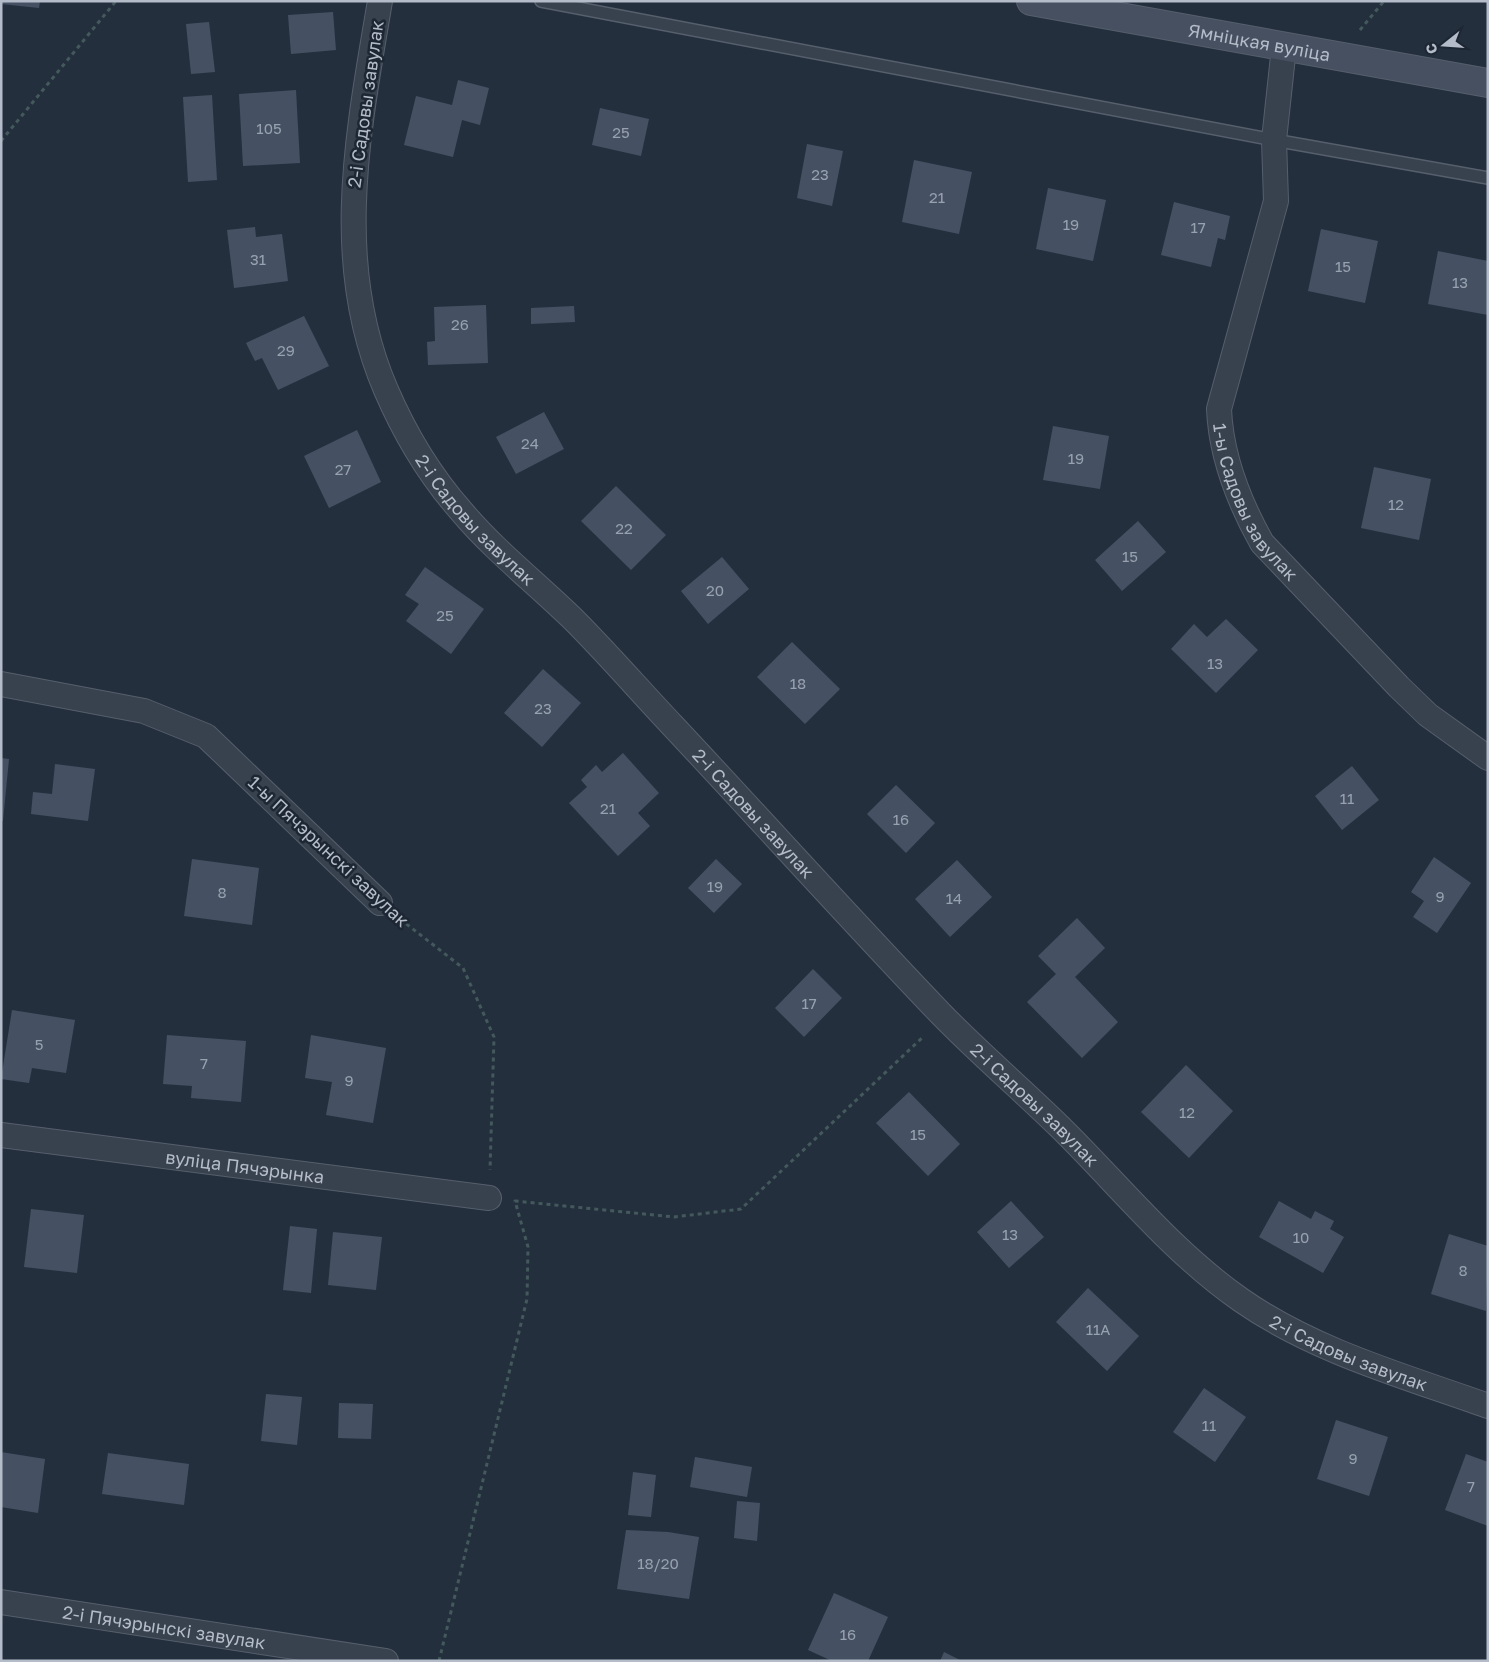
<svg xmlns="http://www.w3.org/2000/svg" width="1489" height="1662" font-family="'Golos Text',sans-serif">
<rect width="100%" height="100%" fill="#242f3e"/>
<path fill="#455162" d="M1 1H40L39 8 1 4Z
M333 12 336 50 291 54 288 15Z
M209 22 215 72 191 74 186 24Z
M458 80 489 88 480 125 462 120 453 157 404 145 416 96 452 105Z
M296 90 300 163 243 166 239 94Z
M212 95 217 180 188 182 183 97Z
M600 108 649 119 641 156 592 145Z
M807 144 843 151 832 206 797 198Z
M914 160 972 172 959 234 902 222Z
M1048 188 1106 200 1093 261 1036 249Z
M1174 202 1230 216 1225 240 1218 238 1211 267 1161 255Z
M255 227 256 237 282 234 288 281 234 288 227 230Z
M1321 229 1378 241 1365 303 1308 291Z
M1438 251 1488 261V315L1428 304Z
M486 305 488 363 428 365 427 342 435 341 434 307Z
M574 306 575 322 531 324V308Z
M304 316 329 366 278 390 262 358 255 361 246 343Z
M544 412 564 449 516 474 496 437Z
M1053 426 1109 436 1100 489 1043 480Z
M357 430 381 482 329 508 304 456Z
M1374 467 1431 479 1419 540 1361 528Z
M616 486 666 535 631 570 581 521Z
M1138 521 1166 552 1122 591 1095 560Z
M722 557 749 589 708 624 681 591Z
M425 567 484 609 451 654 406 621 419 604 405 595Z
M1226 619 1258 650 1216 693 1171 649 1194 624 1207 637Z
M792 642 840 689 805 724 757 677Z
M543 669 581 703 542 747 504 713Z
M623 753 659 793 638 813 650 826 618 856 569 803 587 787 581 780 596 765 602 772Z
M1 758 9 759 3 821H1Z
M55 764 95 769 88 821 31 814 33 792 52 794Z
M1352 766 1379 800 1342 830 1315 796Z
M896 785 935 823 906 853 867 814Z
M1434 857 1471 883 1437 933 1413 917 1424 901 1411 892Z
M192 859 259 868 252 925 184 916Z
M716 859 742 884 714 913 688 888Z
M957 860 992 897 950 937 915 899Z
M1077 918 1105 948 1075 977 1118 1022 1082 1058 1027 1002 1056 974 1038 956Z
M813 969 842 998 804 1037 775 1008Z
M12 1010 75 1020 66 1073 32 1068 29 1083 1 1079Z
M167 1035 246 1041 241 1102 191 1098 192 1086 163 1084Z
M311 1035 386 1048 373 1123 326 1115 332 1082 305 1078Z
M1186 1065 1233 1111 1189 1158 1141 1112Z
M909 1092 960 1144 928 1176 876 1123Z
M1011 1201 1044 1237 1009 1268 977 1232Z
M1279 1201 1311 1219 1315 1211 1334 1221 1330 1229 1344 1237 1323 1273 1259 1237Z
M31 1209 84 1215 77 1273 24 1267Z
M290 1226 317 1229 311 1293 283 1290Z
M333 1232 382 1237 376 1290 328 1285Z
M1449 1234 1488 1246 1486 1311 1431 1294Z
M1088 1288 1139 1336 1107 1371 1056 1322Z
M1204 1388 1246 1417 1215 1462 1173 1432Z
M266 1394 302 1397 297 1445 261 1441Z
M339 1403 373 1404 371 1439 338 1438Z
M1336 1420 1388 1437 1369 1496 1317 1479Z
M1 1452 45 1459 38 1513 1 1507Z
M108 1453 189 1464 184 1505 102 1494Z
M1466 1454 1488 1462V1526L1445 1510Z
M695 1457 752 1467 747 1497 690 1487Z
M633 1472 656 1475 651 1517 628 1515Z
M737 1501 760 1503 757 1541 734 1538Z
M626 1530 668 1532 699 1537 689 1599 617 1589Z
M834 1593 888 1617 868 1661H832L808 1650Z
M944 1652 962 1661H940Z"/>
<g fill="none" stroke-linecap="round" stroke-linejoin="round">
<g stroke="#565f6c" stroke-width="14">
<path id="lane" d="M541 1 1274 140 1488 178"/>
</g>
<g stroke="#565f6c" stroke-width="26">
<g id="street">
<path id="s1" d="M380 1C358 132 331 263 386 390 405 434 430 476 462 512 495 551 536 583 573 619 607 653 639 690 672 725 762 821 850 919 941 1014 979 1053 1021 1089 1060 1127 1119 1185 1172 1252 1241 1300 1314 1351 1404 1376 1488 1406"/>
<path id="s2" d="M1284 47 1274 140 1276 201 1219 409C1221 457 1239 502 1262 543L1399 687 1428 715 1488 758"/>
<path d="M1 684 144 711 206 736 380 903"/>
<path id="s3" d="M1 1135 489 1198"/>
<path id="s4" d="M1 1602 386 1661"/>
</g>
</g>
<g stroke="#565f6c" stroke-width="30">
<g id="secondary">
<path id="s5" d="M1031 1 1488 83"/>
</g>
</g>
<path stroke="#44595c" stroke-width="3" stroke-dasharray="4 4" stroke-linecap="butt" d="M1360 30 1384 1
M1 141 116 1
M400 919 463 968 494 1037 490 1170
M439 1661 527 1299 528 1247 515 1201 674 1217 741 1209 924 1036"/>
<use href="#lane" stroke="#38414e" stroke-width="11"/>
<use href="#street" stroke="#38414e" stroke-width="24"/>
<use href="#secondary" stroke="#465061" stroke-width="28"/>
</g>
<g text-anchor="middle" dominant-baseline="central" stroke-width="5" stroke-linejoin="round" paint-order="stroke">
<g font-size="15" fill="#98a1af">
<text x="269" y="128">105</text>
<text x="621" y="132">25</text>
<text x="820" y="174">23</text>
<text x="937" y="197">21</text>
<text x="1071" y="224">19</text>
<text x="1198" y="227">17</text>
<text x="258" y="259">31</text>
<text x="1343" y="266">15</text>
<text x="1460" y="282">13</text>
<text x="460" y="324">26</text>
<text x="286" y="350">29</text>
<text x="530" y="443">24</text>
<text x="1076" y="458">19</text>
<text x="343" y="469">27</text>
<text x="1396" y="504">12</text>
<text x="624" y="528">22</text>
<text x="1130" y="556">15</text>
<text x="715" y="590">20</text>
<text x="445" y="615">25</text>
<text x="1215" y="663">13</text>
<text x="798" y="683">18</text>
<text x="543" y="708">23</text>
<text x="1347" y="798">11</text>
<text x="608" y="808">21</text>
<text x="901" y="819">16</text>
<text x="715" y="886">19</text>
<text x="222" y="892">8</text>
<text x="1440" y="896">9</text>
<text x="954" y="898">14</text>
<text x="809" y="1003">17</text>
<text x="39" y="1044">5</text>
<text x="204" y="1063">7</text>
<text x="349" y="1080">9</text>
<text x="1187" y="1112">12</text>
<text x="918" y="1134">15</text>
<text x="1010" y="1234">13</text>
<text x="1301" y="1237">10</text>
<text x="1463" y="1270">8</text>
<text x="1098" y="1329">11А</text>
<text x="1209" y="1425">11</text>
<text x="1353" y="1458">9</text>
<text x="1471" y="1486">7</text>
<text x="658" y="1563">18/20</text>
<text x="848" y="1634">16</text>
</g>
<g font-size="18" fill="#b4bcc9" stroke="#1d2633">
<text stroke="none"><textPath href="#s5" startOffset="232">Ямніцкая вуліца</textPath></text>
<text transform="translate(365 104) rotate(-82)">2-і Садовы завулак</text>
<text stroke="none"><textPath href="#s2" startOffset="472">1-ы Садовы завулак</textPath></text>
<text stroke="none"><textPath href="#s1" startOffset="554">2-і Садовы завулак</textPath></text>
<text stroke="none"><textPath href="#s1" startOffset="959">2-і Садовы завулак</textPath></text>
<text transform="translate(329 851) rotate(43)">1-ы Пячэрынскі завулак</text>
<text stroke="none"><textPath href="#s1" startOffset="1364">2-і Садовы завулак</textPath></text>
<text stroke="none"><textPath href="#s3" startOffset="246">вуліца Пячэрынка</textPath></text>
<text stroke="none"><textPath href="#s1" startOffset="1769">2-і Садовы завулак</textPath></text>
<text stroke="none"><textPath href="#s4" startOffset="165">2-і Пячэрынскі завулак</textPath></text>
</g>
</g>
<rect width="1489" height="1662" fill="none" stroke="#b4bcc9" stroke-width="5"/>
<g transform="translate(1444 45) rotate(253)" stroke="#1d2633" stroke-width="4" paint-order="stroke">
<path d="M0-4L9 19L0 12L-9 19Z" fill="#b4bcc9"/>
<text y="-8" font-size="14" font-weight="bold" text-anchor="middle" fill="#b4bcc9">С</text>
</g>
</svg>
